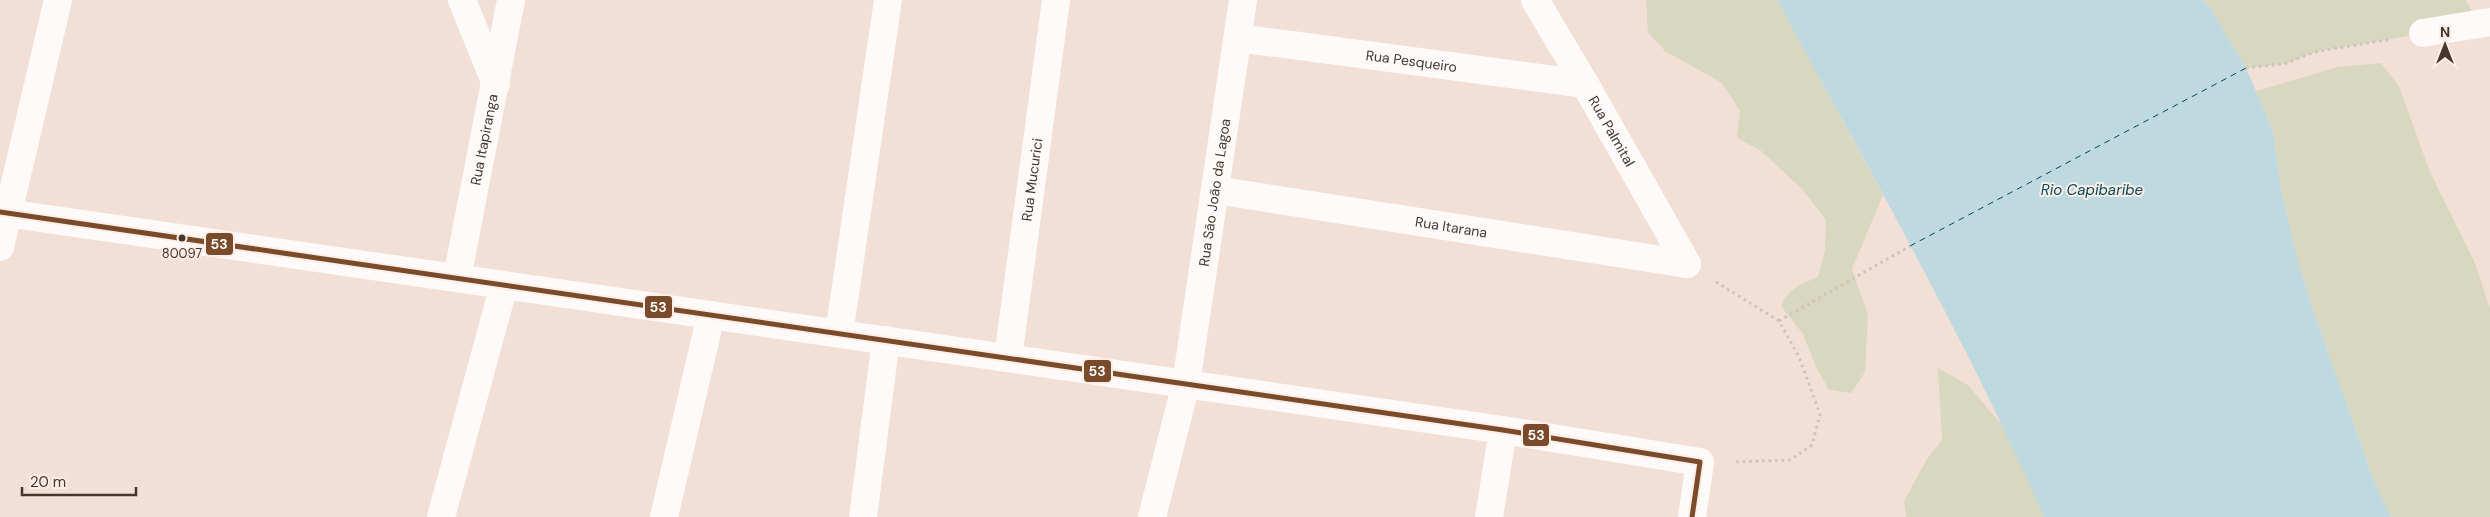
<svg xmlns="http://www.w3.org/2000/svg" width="2490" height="517" font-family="'DM Sans',sans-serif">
<rect width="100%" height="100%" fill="#f2e0d6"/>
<path fill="#d8d7bf" d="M1646 0H1777L1883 195 1852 269 1868 315 1865 372 1851 393 1829 390 1816 367 1803 334 1781 306C1788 289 1801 284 1818 277L1825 251 1826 220 1802 189 1761 151 1737 138 1740 111 1722 83 1665 51 1648 32Z
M2202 0H2466L2479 24 2315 52 2284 64 2246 68 2209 6Z
M2381 63 2399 86 2430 172 2475 263 2490 309V517H2391L2374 481 2313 310 2296 254 2281 189 2273 131 2256 91 2338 67Z
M1938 368 1968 385 2006 430 2044 517H1906L1904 501 1927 459 1942 440Z"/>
<path fill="#bed9df" d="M1777 0H2202L2209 6 2246 68 2273 131 2281 189 2296 254 2313 310 2374 481 2391 517H2044C1966 339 1869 170 1777 0Z"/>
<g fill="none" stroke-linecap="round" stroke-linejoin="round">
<path stroke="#044958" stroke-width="1" stroke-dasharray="6 5" stroke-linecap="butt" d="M1910 246 2246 68"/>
<path stroke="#cbc3c0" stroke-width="3" stroke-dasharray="2.5 4" stroke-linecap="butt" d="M2246 68 2284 64 2315 52 2392 39
M1716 282 1779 321 1799 357 1820 414 1812 445 1790 460 1732 462
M1779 321 1910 246"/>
<g stroke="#fdfaf9" stroke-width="28">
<path d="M462 0 496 84"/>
<path id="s1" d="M1535 0 1585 84 1687 264"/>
<path d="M2423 33 2490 22"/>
<path id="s2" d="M1238 38 1585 84"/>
<path id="s3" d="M1215 190 1687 264"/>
<path d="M0 212 1503 430 1700 462 1692 517"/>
<path id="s4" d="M457 278 511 0"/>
<path d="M839 334 888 0"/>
<path id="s5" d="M1008 358 1056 0"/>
<path d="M441 517 504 285"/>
<path d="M664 517 711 315"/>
<path d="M863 517 886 340"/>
<path id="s6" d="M1152 517 1186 384 1243 0"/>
<path d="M1489 517 1503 430"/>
</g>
<path stroke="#fdfaf9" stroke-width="28" d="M0 247 58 0"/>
<g stroke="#fceee6" stroke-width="9">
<path id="bus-1" d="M0 212 1503 430 1700 462 1692 517"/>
</g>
<use href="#bus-1" stroke="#7a4b2a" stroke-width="5"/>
</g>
<circle fill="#45372f" stroke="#fceee6" stroke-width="2" cx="182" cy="238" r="4.5"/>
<g text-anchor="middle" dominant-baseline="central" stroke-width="4" stroke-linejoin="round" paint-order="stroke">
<g font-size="13" fill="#45372f" stroke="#fceee6">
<text x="182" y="253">80097</text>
</g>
<g font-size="14" fill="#45372f" stroke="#fceee6">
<text stroke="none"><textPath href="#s2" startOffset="175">Rua Pesqueiro</textPath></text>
<text stroke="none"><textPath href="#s1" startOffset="152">Rua Palmital</textPath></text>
<text stroke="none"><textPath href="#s4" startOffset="141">Rua Itapiranga</textPath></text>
<text stroke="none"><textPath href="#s5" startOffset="180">Rua Mucurici</textPath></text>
<text stroke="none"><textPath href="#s6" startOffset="331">Rua São João da Lagoa</textPath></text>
<text stroke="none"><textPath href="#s3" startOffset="239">Rua Itarana</textPath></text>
</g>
<g font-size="15" font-style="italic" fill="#044958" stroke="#fceee6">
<text x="2092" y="190">Rio Capibaribe</text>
</g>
</g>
<g stroke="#fceee6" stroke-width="2">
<rect x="205" y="232" width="29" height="24" rx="5" fill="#7a4b2a"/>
<rect x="644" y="295" width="29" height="24" rx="5" fill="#7a4b2a"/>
<rect x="1083" y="359" width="29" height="24" rx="5" fill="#7a4b2a"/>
<rect x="1522" y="423" width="28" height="24" rx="5" fill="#7a4b2a"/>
</g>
<g font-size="14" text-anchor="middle" font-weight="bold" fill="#fff">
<text x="219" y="249">53</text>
<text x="658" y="312">53</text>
<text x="1097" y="376">53</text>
<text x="1536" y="440">53</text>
</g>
<g transform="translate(2445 45)" stroke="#fceee6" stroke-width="4" paint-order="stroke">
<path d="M0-4L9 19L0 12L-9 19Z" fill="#45372f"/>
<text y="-8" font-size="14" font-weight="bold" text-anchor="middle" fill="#45372f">N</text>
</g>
<path d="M22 487v8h114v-8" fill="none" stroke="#45372f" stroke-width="2.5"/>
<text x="30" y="487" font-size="15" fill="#45372f" stroke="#fceee6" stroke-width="4" paint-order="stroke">20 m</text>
</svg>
